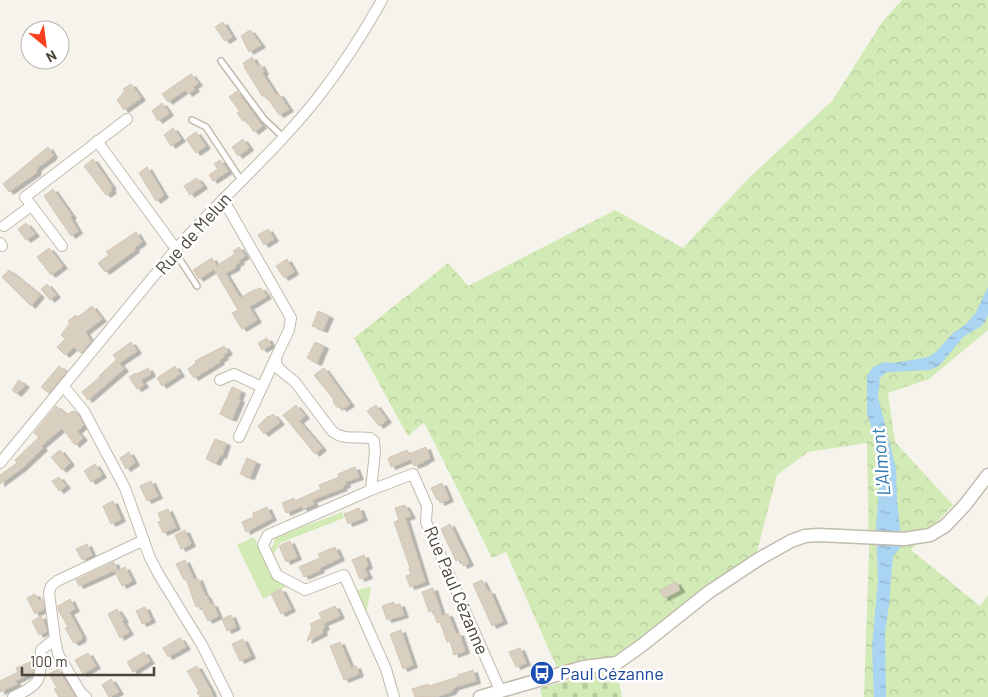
<svg xmlns="http://www.w3.org/2000/svg" width="988" height="697" font-family="Barlow,sans-serif">
<defs>
<pattern id="forest-crowns" width="20" height="18" patternUnits="userSpaceOnUse" patternTransform="scale(1.25)"><rect width="20" height="18" fill="#d2eab5"/><path d="M2 6a3 3 0 1 1 6 0M12 15a3 3 0 1 1 6 0" fill="none" stroke="#b6ca9c"/></pattern>
<pattern id="cemetery-stones" width="16" height="16" patternUnits="userSpaceOnUse" patternTransform="scale(1.25)"><rect width="16" height="16" fill="#d2eab5"/><path d="M2 7V4a2 2 0 0 1 4 0v3zM10 15v-3a2 2 0 0 1 4 0v3z" fill="#b6ca9c"/></pattern>
<pattern id="water-ripples" width="26" height="14" patternUnits="userSpaceOnUse" patternTransform="scale(1.25)"><rect width="26" height="14" fill="#a9d4f2"/><path d="M2 4q2-2 4 0t4 0M15 11q2-2 4 0t4 0" fill="none" stroke="#8caec5"/></pattern>
<filter id="shadow"><feDropShadow dx="4.5" dy="2.5" stdDeviation="0" flood-color="#0004"/></filter>
</defs>
<rect width="100%" height="100%" fill="#f6f3ec"/>
<path fill="#d2eab5" d="M342 512 344 518 280 543 272 557 270 553 276 537Z
M254 537 272 575 289 585 263 599 237 545Z
M371 587 366 616 354 592 361 589Z"/>
<path fill="url(#forest-crowns)" d="M902 0H988V330L929 379 888 393 895 442 953 505 911 550 980 606 988 595V697H864L869 551 867 443 808 452 777 475 753 567 668 628 613 656 557 668 506 552 492 558 424 422 408 436 354 338 448 263 468 286 615 210 683 248 751 176 832 101 883 21Z"/>
<path fill="url(#cemetery-stones)" d="M616 668 622 697H542L540 688Z"/>
<path fill="url(#water-ripples)" d="M988 287V314L985 322 980 327 964 336 939 366 930 370 890 372 885 373 880 378 878 397 896 468 897 500 902 546 893 556 892 567 889 605 885 632 886 697H874L872 647 878 579 876 527 880 477 879 453 867 413V376L873 367 885 362 893 363 918 359 928 357 936 352 953 333 965 325 975 314Z"/>
<path fill="#d8cfc1" stroke="#d3c7b4" filter="url(#shadow)" d="M223 22 232 37 225 41 215 27Z
M250 30 261 45 249 52 241 36Z
M252 57 257 66 260 64 264 72 262 73 276 95 279 94 289 109 279 115 266 96H262L244 67 245 66 243 63Z
M191 74 198 83 193 87 195 89 188 94 185 90 168 102 162 94Z
M131 84 141 98 124 110 117 100 125 91 123 89Z
M237 91 262 126 254 132 245 119 243 121 237 113 240 112 229 97Z
M162 103 169 113 158 121 152 111Z
M173 128 181 139 171 146 164 135Z
M196 132 206 146 196 153 186 139Z
M243 139 249 148 238 156 232 147Z
M48 147 53 155 51 158 37 168 36 173 9 192 3 184Z
M93 159 112 187 110 188 112 191 106 195 84 166Z
M220 160 228 171 213 181 209 175 218 169 214 164Z
M147 167 164 195 156 201 139 173Z
M197 178 203 186 190 195 184 186Z
M53 189 72 216 70 217 78 231 71 236 44 196Z
M26 223 35 234 26 240 18 229Z
M268 229 274 239 264 245 258 235Z
M136 232 142 242 134 248 135 250 105 272 98 263 109 255 106 252Z
M239 247 245 256 239 260 240 262 236 264 235 268 225 273 240 298 254 290 261 288 267 296 249 307 257 320 242 329 232 313 238 310 214 269 199 279 193 270 212 258 216 266 235 254 233 251Z
M49 248 63 266 51 275 37 257Z
M287 259 294 272 284 278 276 266Z
M9 270 40 295 31 306 2 277Z
M47 284 56 295 50 300 41 289Z
M92 306 102 319 85 332 91 341 81 353 74 347 65 355 57 347 65 339 61 335 70 323 68 321 76 315 78 317Z
M318 311 329 316 323 330 312 326Z
M267 338 271 345 262 350 258 343Z
M131 342 137 351 119 363 124 369 88 400 82 392 100 377 99 376 116 360 118 362 113 355Z
M315 342 324 346 317 363 307 358Z
M224 346 228 352 223 355 224 357 219 360 220 362 194 378 188 369 196 363 195 361Z
M59 366 66 372 49 393 41 387Z
M175 366 180 374 162 386 157 378Z
M148 368 151 374 141 380 144 385 137 389 129 377 136 373 137 374Z
M324 368 350 404 342 409 340 406 338 408 333 402 334 400 314 375Z
M19 380 25 385 17 394 12 390Z
M232 387 241 391 238 399 240 400 232 419 220 414Z
M296 405 305 416 299 421 322 448 315 454 283 415Z
M376 405 387 420 379 426 367 411Z
M56 406 67 415 72 411 73 412 75 411 78 415 84 425 77 431 83 438 75 445 62 428 41 446 43 448 22 468 0 484V475L17 463 15 460 39 437 34 433Z
M273 414 280 422 264 434 258 426 268 416 269 417Z
M215 439 226 443 222 456 220 455 216 463 206 459Z
M426 447 430 458 424 461V462L414 466 411 459 391 467 388 459 390 457 407 450 409 454Z
M60 450 70 463 62 470 51 457Z
M129 452 135 463 126 469 120 458Z
M247 458 256 462 250 477 240 474Z
M95 464 102 475 91 482 84 471Z
M355 467 359 477 345 482 346 485 342 486 343 488 312 500 314 504 303 509 302 506 286 513 282 503 294 498 295 501 321 489 319 485 339 477 338 474Z
M59 477 66 486 59 491 52 481Z
M151 481 158 496 147 501 140 486Z
M442 483 449 499 440 503 439 499 437 500 431 488Z
M113 501 121 519 111 524 103 506Z
M405 505 411 516 405 518 425 582 410 587 406 576 411 574 409 568H410L394 522 399 520 395 508Z
M267 507 272 518 246 532 242 522 254 517 253 513Z
M359 508 363 518 348 524 344 514Z
M168 509 176 527 163 533 158 522 161 521 158 513Z
M450 524 469 563 463 566 460 559 456 561 441 529Z
M185 530 191 544 181 549 175 535Z
M290 541 297 557 286 562 279 546Z
M87 544 92 555 82 560 76 549Z
M335 547 340 558 319 568 320 570 304 577 299 567 320 558 318 554Z
M364 555 368 566 364 568 368 576 360 579 352 560Z
M185 560 194 580 198 578 205 596 206 595 211 605 213 604 218 616 208 621 200 605 196 607 186 579 184 580 176 564Z
M114 562 117 569 79 586 76 580Z
M125 567 132 581 122 586 115 572Z
M482 580 488 592 490 591 503 621 492 626 473 584Z
M676 582 680 590 664 598 660 590Z
M433 588 442 616 448 614 456 634 459 633 465 651 454 655 450 641 447 642 440 622 437 623 433 610 429 612 422 592Z
M281 589 291 609 281 614 271 594Z
M35 594 39 601 43 599 44 609 35 614 27 598Z
M70 599 75 609 69 612 82 636 81 638 82 639 75 643 73 642 65 628 68 627 58 610V606Z
M394 602 395 606 400 604 404 615 387 620 382 606Z
M335 606 340 616 324 623 319 613Z
M145 607 151 620 142 624 136 611Z
M117 609 124 620 122 621 129 632 120 638 108 614Z
M231 615 236 627 227 631 222 619Z
M41 616 47 631 39 635 32 621Z
M321 619 325 627 322 629 323 633 307 641 312 628 310 624Z
M401 630 413 665 403 669 390 634Z
M180 638 186 647 168 657 163 648Z
M243 639 251 656 240 661 232 644Z
M340 642 351 668 356 666 359 674 344 680 330 646Z
M520 648 526 663 516 667 509 652Z
M144 652 150 661 133 672 127 662Z
M88 653 96 666 83 674 75 660Z
M32 661 34 665 33 672 15 681 17 684 0 692V681L18 672 16 668Z
M197 666 211 691 213 697H200L197 692 199 691 187 671Z
M58 669 75 697H59L54 689 57 688 49 674Z
M473 670 476 681 455 687 451 692 438 696 415 697 412 689 428 684 429 686 458 677V675Z
M111 679 119 692 109 697 102 685Z"/>
<g fill="none" stroke-linecap="round" stroke-linejoin="round">
<g stroke="#c2bbae" stroke-width="8">
<path id="service" d="M221 61 264 119 283 137
M192 120 206 127 241 180
M175 252 197 286"/>
</g>
<g stroke="#c2bbae" stroke-width="12">
<path id="minor" d="M97 141 176 249
M223 199 291 318 289 330 276 357V363L279 369 295 382 332 431C344 441 356 436 370 438L374 441 375 452 371 490
M4 226 31 206
M0 243 2 246
M62 246 25 197 127 119
M220 380 234 374 262 387
M64 387 84 411 125 488 150 558 159 575 202 645 228 697
M239 437 276 357
M0 463 176 249C222 197 276 151 319 96 343 65 363 34 382 0
M55 639 58 654 81 693 86 697
M13 697C43 683 40 681 41 650L55 639 49 593 51 586 57 581 144 540
M394 697 386 669 344 575 305 590 277 575 263 545 268 535 371 490 413 474 427 506 426 522 500 690"/>
</g>
<g stroke="#c2bbae" stroke-width="15">
<path id="tertiary" d="M480 697 584 667 617 663 641 646 709 592 759 559 791 541 805 536 818 535 904 539 930 535 945 526 965 505 988 475"/>
</g>
<use href="#service" stroke="#fff" stroke-width="5"/>
<use href="#minor" stroke="#fff" stroke-width="10"/>
<use href="#tertiary" stroke="#fff" stroke-width="12"/>
</g>
<defs>
<g id="bus-disc" transform="scale(1.25)"><circle r="9.5" fill="#1a4fb4" stroke="#fff"/><path d="M-5-6H5V4H4V6H2V4H-2V6H-4V4H-5ZM-3.5-4V0h7V-4ZM-3.5 1.2v1.5H-2V1.2ZM2 1.2v1.5H3.5V1.2Z" fill="#fff"/></g>
</defs>
<g fill-rule="evenodd">
<use href="#bus-disc" x="542" y="673"/>
</g>
<g text-anchor="middle" dominant-baseline="central" stroke-width="5" stroke-linejoin="round" paint-order="stroke">
<g font-size="18" fill="#4b4439" stroke="#fff">
<text transform="translate(193 233) rotate(-48)">Rue de Melun</text>
<text transform="translate(457 590) rotate(67)">Rue Paul Cézanne</text>
</g>
<g font-size="18" fill="#164399" stroke="#fff" text-anchor="start">
<text x="560" y="673">Paul Cézanne</text>
</g>
<g font-size="19" font-style="italic" fill="#2e7ab2" stroke="#fff">
<text transform="translate(880 462) rotate(-95)">L'Almont</text>
</g>
</g>
<g transform="translate(45 45) rotate(151)"><circle r="24" fill="#ffffff" stroke="#b7b4b0"/>
<path d="M0-4L9 19L0 12L-9 19Z" fill="#fc3f1d"/>
<text y="-8" font-size="14" font-weight="bold" text-anchor="middle" fill="#4b4439">N</text>
</g>
<path d="M22 667v8h132v-8" fill="none" stroke="#4b4439" stroke-width="2.5"/>
<text x="30" y="667" font-size="15" fill="#4b4439" stroke="#ffffff" stroke-width="4" paint-order="stroke">100 m</text>
</svg>
